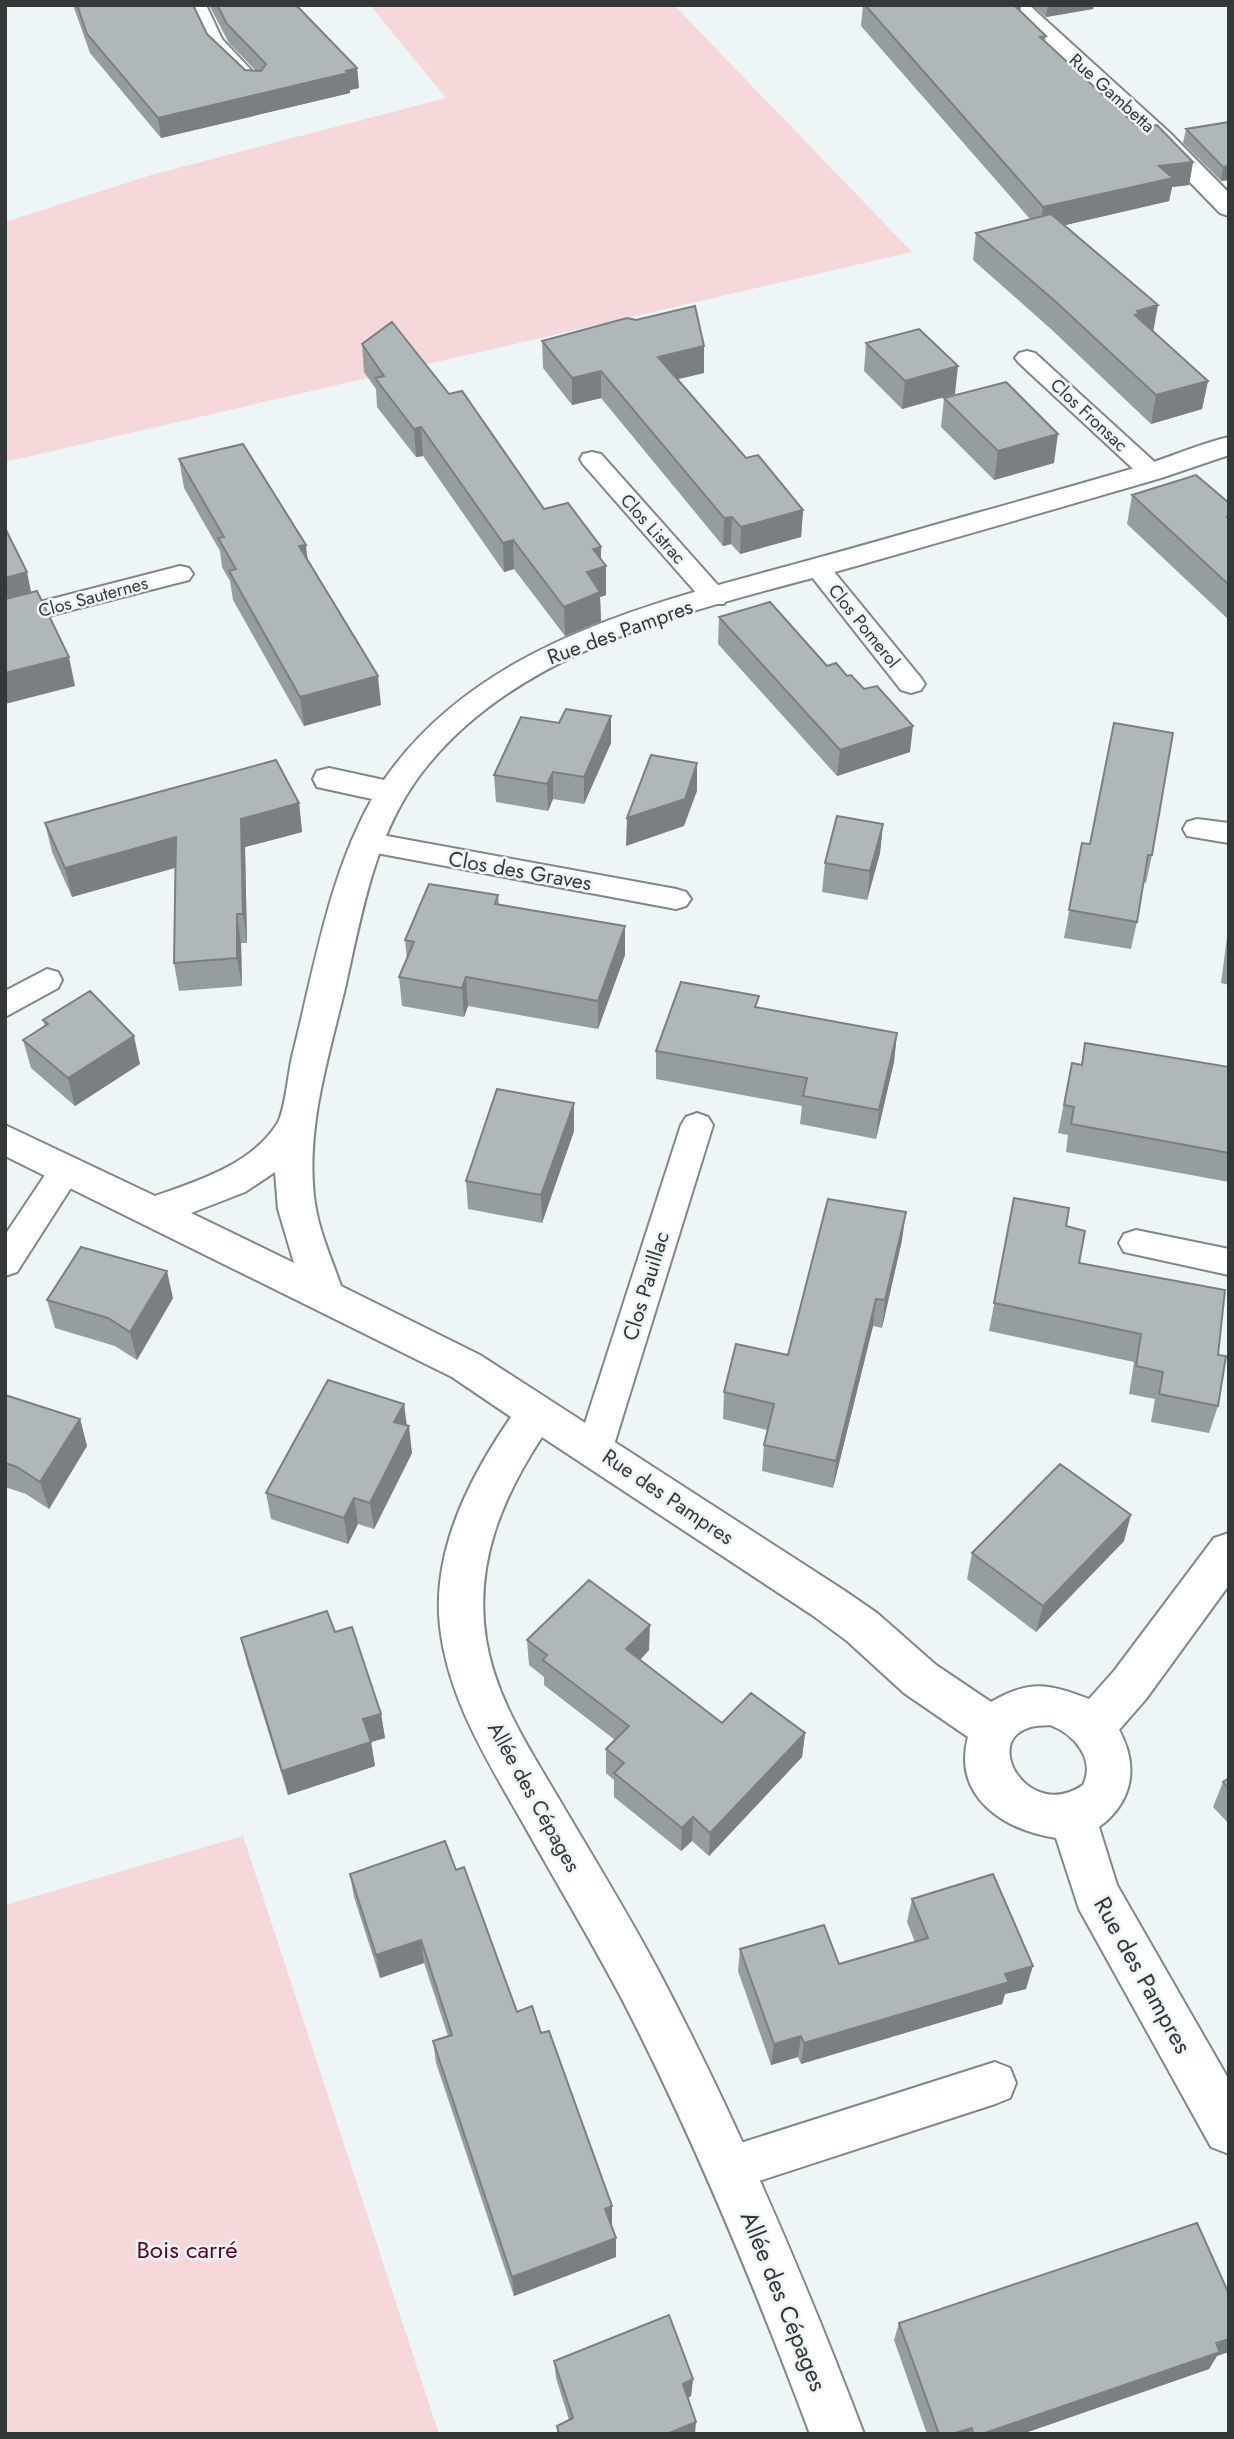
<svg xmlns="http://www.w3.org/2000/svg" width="1234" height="2439" font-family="Jost,sans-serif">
<rect width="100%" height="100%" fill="#edf5f6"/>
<path fill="#f6d8db" d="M370 5H674L912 252 5 462V222L151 175 446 98Z
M243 1836 439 2434H5V1905Z"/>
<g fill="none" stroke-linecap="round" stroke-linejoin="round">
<g stroke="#808788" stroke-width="4">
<path id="service" d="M186 5H206L222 39 251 70 248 74H234L203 41Z
M1027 351 1035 353 1160 467 1163 472 1160 477H1142L1019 363 1015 358 1019 353Z
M592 452 601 454 724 592 728 598 724 604H706L583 464 580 459 583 454Z
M817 559 826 562 921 678 925 684 921 690 911 693 901 690 808 572 804 567 808 562Z
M180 566 189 568 193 574 189 580 5 627V611Z
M1197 819 1229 823V843L1187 836 1183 829 1187 822Z
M365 832 676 889 686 892 691 899 686 906 676 909 355 849 351 842 355 835Z
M47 969 58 972 62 980 58 988 5 1017V991Z
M697 1113 708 1117 713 1125 613 1448 608 1458 595 1463 582 1458 577 1448 681 1125 686 1117Z
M67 1157 79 1160 83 1169 17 1272 5 1276V1235L55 1160Z
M1136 1230 1229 1249V1275L1124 1252 1119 1243 1124 1234Z
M995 2062 1010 2068 1016 2083 1010 2098 995 2104 728 2191 712 2185 706 2169 712 2153 728 2147Z"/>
</g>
<g stroke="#808788" stroke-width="4">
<path id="minor" d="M1004 5H1029L1170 133 1229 193V216L1220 213 1152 143Z
M1229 437V455L1161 478C1062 507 962 536 863 564 710 608 522 640 420 775 375 835 362 912 346 984 330 1053 306 1124 314 1196 317 1227 331 1257 341 1286L480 1355 842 1589 877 1613 936 1665 991 1702C1030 1679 1049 1684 1089 1699L1114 1671 1214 1538 1229 1533V1585L1146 1699 1119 1730C1139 1766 1133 1802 1099 1827L1117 1885 1229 2080V2154L1211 2147 1079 1909 1056 1838C1004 1830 952 1797 968 1737L904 1693 847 1641 812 1615 542 1437C502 1498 474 1564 486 1639 495 1696 527 1745 556 1794 590 1852 626 1910 658 1970 737 2120 804 2276 864 2434H810C755 2287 695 2141 623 2001 592 1942 557 1884 524 1825 487 1760 443 1691 439 1614 436 1542 472 1474 511 1417L452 1377 5 1156V1125L155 1196C196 1182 252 1164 277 1124 285 1112 288 1074 292 1057 314 970 328 877 372 799L317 787 313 779 317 771 329 768 384 780C471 654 625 610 766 572 826 556 885 539 945 522 1009 504 1074 486 1138 467 1169 458 1198 444 1229 437ZM275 1172 278 1209 294 1263 191 1213 245 1192ZM1050 1725C1074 1734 1096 1759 1083 1785 1030 1822 982 1743 1028 1728 1035 1725 1043 1726 1050 1725Z"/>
</g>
<use href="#service" fill="#fff" fill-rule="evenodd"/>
<use href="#minor" fill="#fff" fill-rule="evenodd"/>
</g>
<path fill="#969d9e" d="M73 5H193L207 34 245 70 256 71 229 43 209 5H296L357 68 359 88 350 90V93L161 138 90 53Z
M863 5H1021L1020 11 1046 36 1045 41 1139 128 1193 162 1189 185 1172 187 1169 201 1065 225 1153 331 1208 381 1202 409 1151 424 1052 330 973 260 976 233 1030 219 861 26Z
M1032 5H1094L1093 9 1046 17Z
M1229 122V180L1221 181 1183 143 1186 129Z
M542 341 704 373 677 379 746 458 803 510 801 537 740 554 731 544 723 546 601 398 572 405 543 368Z
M866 343 955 394 902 409 864 371Z
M362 344 449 394 544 509 601 560 606 595 600 597 601 621 565 636 514 569 504 572 423 456 416 457 377 407 376 389 364 372Z
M944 398 1054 463 994 480 941 427Z
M179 459 307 559 381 705 304 726 233 600 230 581 222 567 220 551 184 488Z
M1132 495 1229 503V620L1127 524Z
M719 617 827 666 910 752 837 776 718 644Z
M611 716V743L584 804 553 799 548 811 496 802 494 775 559 723Z
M299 803 302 832 245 847 247 943H241L242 986 179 991 174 963 175 868 72 897 52 852 45 823Z
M883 824 880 853 867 900 822 892 825 863Z
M1082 843 1152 855 1146 883 1143 882 1137 922 1131 949 1064 938Z
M498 895 499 904 625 926V955L598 1029 468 1006 464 1017 402 1006 399 977 407 960 405 940Z
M1229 922V985L1221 983Z
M758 1008 897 1033 894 1062 876 1139 800 1124 802 1106 656 1079V1051Z
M43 1020 140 1064 75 1106 31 1068 23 1040 45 1026Z
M1085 1043 1229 1067V1182L1066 1152 1068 1135 1058 1133 1072 1063 1081 1065Z
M574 1131 542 1223 468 1209 466 1181Z
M1014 1198 1066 1226 1079 1263 1218 1355V1406L1209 1433 1151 1422 1155 1399 1129 1394 1134 1362 989 1331Z
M902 1240 882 1328 873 1326 833 1488 762 1471 764 1445 767 1430 723 1419 724 1392 788 1355Z
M173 1298 137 1360 115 1346 55 1328 47 1300Z
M5 1395 80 1419 87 1446 49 1509 26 1494 5 1487Z
M404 1404 407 1426 412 1453 374 1529 358 1524 348 1544 271 1519 266 1493Z
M1124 1541 1036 1632 967 1579 972 1553Z
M335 1632 381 1714 385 1738 371 1742 375 1766 288 1795 247 1663 241 1638Z
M527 1640 649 1650 640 1660 722 1723 805 1733 802 1757 709 1856 692 1841 681 1851 614 1797V1780L606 1773V1749L615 1740 544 1685V1677L529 1665Z
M1229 1778V1824L1213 1807 1223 1782Z
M456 1870 517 2012 541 2033 612 2206V2226H611L616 2238V2257L514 2296 436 2063 433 2041 448 2036 424 1963 380 1978 354 1897 350 1874Z
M912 1899 1026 1989 1005 1994 1002 2004 801 2064 798 2057 771 2065 738 1971 740 1949 839 1964 915 1942 907 1922Z
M899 2323 1217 2356 1209 2369 1022 2434H927L894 2340Z
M554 2361 693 2379 691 2396 688 2398 695 2434H557V2426L569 2420 556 2378Z"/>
<path fill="#7a8081" d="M1010 5H1021L1019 22Z
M1048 5H1094L1093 9 1046 17Z
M357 68 359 88 350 90V93L161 138 158 118Z
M1193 162 1189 185 1172 187 1169 201 1040 231 1043 207 1159 166Z
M1229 166V180L1221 181 1223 167Z
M1158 305 1153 333 1130 343 1137 311Z
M704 346V373L658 384V357Z
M958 366 955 394 902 409 905 381Z
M601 371V398L572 405V378Z
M1208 381 1202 409 1151 424 1156 395Z
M421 427 423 456 416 457 414 429Z
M1058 434 1054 463 994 480 998 451Z
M803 510 801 537 740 554 741 527Z
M732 517 731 544 723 546 724 518Z
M513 540 514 569 504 572 503 543Z
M306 545 309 573 299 546Z
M601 547V568L606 566V595L600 597 601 621 565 636 564 607 587 572 593 549Z
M27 572 33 601 5 609V578Z
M69 657 75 686 5 704V673Z
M378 676 381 705 304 726 300 697Z
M611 716V743L584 804V777Z
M913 726 910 752 837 776 840 750Z
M697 763V791L684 826 626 846 627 818Z
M553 772V799L548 811 547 784Z
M299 803 302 832 245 847 247 943 243 914 241 819Z
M883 824 880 853 867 900 870 871Z
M176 837 181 866 72 897 65 868Z
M237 914 241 943 242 986 237 958Z
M625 926V955L598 1029V1001Z
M466 977 468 1006 464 1017 462 988Z
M897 1033 894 1062 876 1139 879 1110Z
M134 1036 140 1064 75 1106 68 1078Z
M574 1103V1131L542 1223 541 1195Z
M906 1212 902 1240 882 1328 885 1300Z
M167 1271 173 1298 137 1360 130 1332Z
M876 1299 873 1326 833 1488 836 1461Z
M404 1404 407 1430 394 1422Z
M80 1419 87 1446 49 1509 40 1482Z
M409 1426 412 1453 374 1529 370 1503Z
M354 1498 358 1524 348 1544 344 1518Z
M1131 1515 1124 1541 1036 1632 1043 1606Z
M650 1625 649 1650 626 1675V1649Z
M381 1714 385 1738 371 1742 375 1766 288 1795 282 1771 363 1719Z
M805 1733 802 1757 709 1856 710 1833Z
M693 1817 692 1841 681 1851 682 1828Z
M421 1940 424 1963 380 1978 376 1955Z
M1033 1966 1026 1989 1005 1994 1002 2004 801 2064 804 2043 1005 1974Z
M801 2036 798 2057 771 2065 774 2044Z
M612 2206V2226L605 2228V2209Z
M616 2238V2257L514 2296 512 2277Z
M1229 2339V2352L1217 2356 1209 2369 1022 2434H982Z
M693 2379 691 2396 681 2401 683 2384Z
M696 2422 695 2434H667Z
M972 2428 969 2434H952Z"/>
<path fill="#afb7b8" stroke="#7a8081" stroke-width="2" d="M77 5H193L207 34 245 70 261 71 266 64 227 24 217 5H296L357 68 346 71 348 73 158 118 87 34Z
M865 5H1014L1046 36 1040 37 1139 128 1157 125 1193 162 1159 166 1173 178 1043 207Z
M1229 122V166L1223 167 1186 129Z
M1051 214 1158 305 1137 311 1139 314 1135 315 1208 381 1156 395 1056 302 976 233Z
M695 306 704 346 658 357 746 458 758 455 803 510 741 527 732 517 724 518 601 371 572 378 542 341 627 318 636 320Z
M392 322 449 394 462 391 544 509 568 503 601 547 593 549 606 566 587 572 600 592 564 607 513 540 503 543 421 427 414 429 375 378 384 376 362 344Z
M919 329 958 366 905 381 866 343Z
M1006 382 1058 434 998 451 944 398Z
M243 444 306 545 299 546 378 676 300 697 229 571 236 569 218 538 224 537 179 459Z
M1196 475 1229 503V516L1227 517 1229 519V585L1132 495Z
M5 528 27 572 5 578Z
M37 591 69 657 5 673V599Z
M770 602 827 666 836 663 847 676 851 675 864 689 877 686 913 726 840 750 719 617Z
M566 709 611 716 584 777 553 772 547 784 494 775 521 717 559 723Z
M1114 723 1173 733 1152 855H1148L1137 922 1069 910 1082 843 1090 844Z
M651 755 697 763 685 799 627 818Z
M276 760 299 803 241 819 243 914H237V958L174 963 176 837 65 868 45 823Z
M837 816 883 824 870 871 825 863Z
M429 884 498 895 495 904 625 926 598 1001 466 977 462 988 399 977 414 942 405 940Z
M681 982 759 996 755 1007 897 1033 879 1110 803 1096 807 1078 656 1051Z
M90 991 134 1036 68 1078 23 1040 48 1024 43 1020Z
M1085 1043 1229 1067V1153L1071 1124 1074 1107 1064 1105 1072 1063 1082 1065Z
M497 1089 574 1103 541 1195 466 1181Z
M1014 1198 1069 1208 1066 1226 1085 1231 1079 1263 1225 1290 1218 1355 1226 1356 1218 1406 1159 1394 1163 1372 1136 1366 1141 1334 994 1303Z
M828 1199 906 1212 885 1300 876 1299 836 1461 764 1445 774 1404 724 1392 736 1344 788 1355Z
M81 1247 167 1271 130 1332 108 1318 47 1300Z
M328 1380 404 1404 394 1422 409 1426 370 1503 354 1498 344 1518 266 1493Z
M5 1395 80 1419 40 1482 17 1467 5 1463Z
M1060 1464 1131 1515 1043 1606 972 1553Z
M589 1580 650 1625 626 1649 722 1723 751 1693 805 1733 710 1833 693 1817 682 1828 614 1773 624 1763 606 1749 629 1726 543 1660 547 1655 527 1640Z
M327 1611 335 1632 352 1627 381 1714 363 1719 371 1742 282 1771 241 1638Z
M1229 1778V1789L1223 1782Z
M445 1841 456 1870 464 1867 517 2012 532 2006 541 2033 549 2031 612 2206 605 2209 616 2238 512 2277 433 2041 452 2035 421 1940 376 1955 350 1874Z
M993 1874 1033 1966 1005 1974 1009 1982 804 2043 801 2036 774 2044 740 1949 824 1925 839 1964 928 1938 912 1899Z
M1197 2223 1229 2294V2339L1216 2343 1220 2352 982 2434H973L972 2428 952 2434H939L899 2323Z
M669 2315 693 2379 683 2384 696 2422 667 2434H559L557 2426 573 2418 554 2361Z"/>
<g text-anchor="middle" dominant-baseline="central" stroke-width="5" stroke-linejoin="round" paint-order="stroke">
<g font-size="18" fill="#353838" stroke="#edf5f6">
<text transform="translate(1112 93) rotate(42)">Rue Gambetta</text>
<text transform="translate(1089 415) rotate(43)">Clos Fronsac</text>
<text transform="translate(653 529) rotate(48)">Clos Listrac</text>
<text transform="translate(93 597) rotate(-15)">Clos Sauternes</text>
<text transform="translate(864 626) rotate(51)">Clos Pomerol</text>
</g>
<g font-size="21" fill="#353838" stroke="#edf5f6">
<text transform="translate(620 632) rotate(-20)">Rue des Pampres</text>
<text transform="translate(520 871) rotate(10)">Clos des Graves</text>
<text transform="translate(646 1286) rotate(-73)">Clos Pauillac</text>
<text transform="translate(668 1497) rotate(34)">Rue des Pampres</text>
<text transform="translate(534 1797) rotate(61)">Allée des Cépages</text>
</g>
<g font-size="24" fill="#353838" stroke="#edf5f6">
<text transform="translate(1143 1975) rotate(61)">Rue des Pampres</text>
<text transform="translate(784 2301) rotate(68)">Allée des Cépages</text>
</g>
<g font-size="24" fill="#640021" stroke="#edf5f6">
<text x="187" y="2249">Bois carré</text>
</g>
</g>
<rect width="1234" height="2439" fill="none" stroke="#353838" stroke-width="14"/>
</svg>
